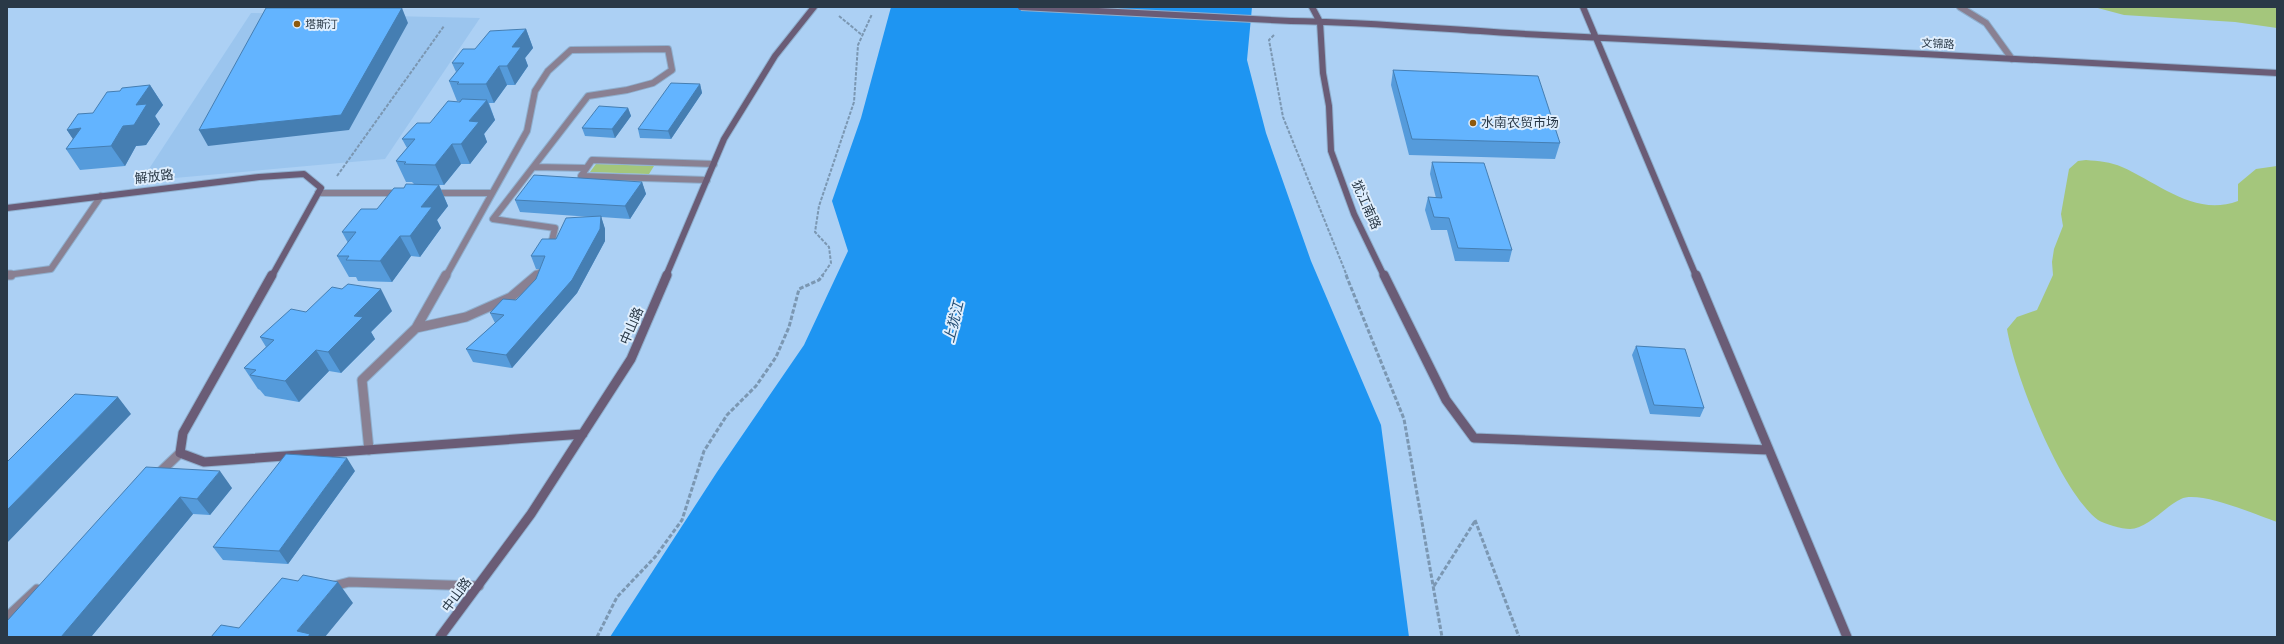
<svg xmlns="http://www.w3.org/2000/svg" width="2284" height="644" font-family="'Nunito Sans','Noto Sans SC',sans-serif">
<rect width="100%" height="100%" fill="#acd0f4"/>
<path fill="#9bc5ee" d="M251 13 480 18 385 159 141 181Z"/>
<path fill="#a4c67c" d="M2094 7H2277V28L2235 22 2124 15Z
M2086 160C2098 161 2111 162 2122 167 2159 183 2194 217 2238 201V184L2256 169 2277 166V522C2257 515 2199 490 2181 499 2167 505 2147 529 2130 529 2122 529 2104 524 2098 520 2060 491 2015 376 2007 329L2017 317 2037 310 2053 275 2052 262 2054 249 2063 226 2061 214 2069 169 2078 161Z
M596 164 654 166 649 174 590 172Z"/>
<path fill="#1e95f2" d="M891 7H1252L1247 60 1266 133 1311 261 1381 425 1409 637H610L717 472 804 345 848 251 832 201 861 118Z"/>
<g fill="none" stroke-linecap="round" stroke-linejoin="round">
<g stroke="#8fafce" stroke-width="8">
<path id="street-far1" d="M1960 7 1986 23 2012 59
M534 167 586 168
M707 180 581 176 592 160 714 164
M318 193H402
M431 193H492
M7 275 51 269 101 196
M446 276 527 131 535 91 548 71 571 50 668 49 672 70 653 83 627 90 588 96 493 219 555 228 550 249
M536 276 547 266"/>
</g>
<g stroke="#8fafce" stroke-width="11">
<path id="street" d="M7 275H11
M416 328 446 275
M369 450 362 380 416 328 466 317 511 297 537 275
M157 475 180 453
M330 587 349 582 479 586
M7 617 37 589"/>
</g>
<g stroke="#8fafce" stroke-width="8">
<path id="secondary-far1" d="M1312 7 1320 22 1323 73 1329 106 1331 151 1354 214 1384 276
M1583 7 1696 276
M1291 21C1376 22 1459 31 1544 35 1788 46 2033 60 2277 73
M7 208 259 177 304 174 321 188 272 276
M666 276 724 139 775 56 814 7"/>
</g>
<g stroke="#8fafce" stroke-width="11">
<path id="secondary" d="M272 275 183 433 180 453 204 462 583 434
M1384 275 1446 400 1474 438 1769 450
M1696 275 1847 637
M440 637 531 514 631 359 667 275"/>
</g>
<path stroke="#7b97b2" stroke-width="2" stroke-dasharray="3.5 1.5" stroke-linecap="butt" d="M839 16 862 35
M1274 35 1269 40 1283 117 1347 276
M337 176 444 26
M822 276 831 263 829 247 815 232 819 206 854 102 858 45 872 14"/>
<path stroke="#7b97b2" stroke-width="3" stroke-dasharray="4.5 2" stroke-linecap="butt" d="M1346 275 1404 419 1442 637
M1475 520 1519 637
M1434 586 1475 521
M597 637 617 597 655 557 682 520 704 451 727 415 756 386 776 357 789 327 799 289 819 280 823 275"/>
<use href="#street-far1" stroke="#898092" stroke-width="6"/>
<use href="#street" stroke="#898092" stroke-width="9"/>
<use href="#secondary-far1" stroke="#6a5c76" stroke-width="6"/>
<use href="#secondary" stroke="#6a5c76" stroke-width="9"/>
<g stroke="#8fafce" stroke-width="8" stroke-linecap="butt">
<path id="secondary-bridge" d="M1021 7 1291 21"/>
</g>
<use href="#secondary-bridge" stroke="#6a5c76" stroke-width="6"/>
</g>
<path fill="#559bdb" d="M526 29 533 48 525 58 528 66 515 85H507L494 103H489L495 120 484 134 487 142 470 164H461L444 185H439L448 206 437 220 441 228 420 257 411 256 392 282 358 281 356 277H349L337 256 348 243 342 232 377 209 404 188 414 184 412 182H406L396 161 407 148 402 139 430 123 460 101H457L449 81 456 72 452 63 475 49Z
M1393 70 1560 143 1555 159 1409 155 1391 85Z
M700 84 702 93 671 139 640 138 638 129Z
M150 85 163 105 155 116 160 124 146 145 136 146 125 166 80 170 66 149 73 139 67 130 93 113 120 91Z
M628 108 631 116 615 138 585 136 582 128Z
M1432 162 1512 250 1509 262 1455 261 1447 230H1431L1425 210 1428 197 1436 198 1430 174Z
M642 182 646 194 630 219 601 217 605 229V241L577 293 512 368 473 362 466 349 495 323 490 313 516 300 536 279 540 269H536L531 256 591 217 520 212 515 200Z
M392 311 371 332 375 339 341 373 329 371 299 402 265 396 260 390 258 389 244 368 266 347 260 337 306 312Z
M1636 346 1704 408 1700 417 1650 414 1632 355Z
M146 467 232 488 210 515 193 514 91 637H7Z
M355 471 288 564 223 560 213 547Z"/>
<path fill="#457eb2" d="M402 8 408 23 349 130 208 146 199 130Z
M526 29 533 48 525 58 528 66 515 85 507 66 512 47Z
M499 66 507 85 494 103 486 84Z
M700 84 702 93 671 139 668 131Z
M150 85 163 105 155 116 160 124 146 145 136 146 125 166 111 146 136 105Z
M487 100 495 120 484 134 487 142 470 164 461 144 469 121Z
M628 108 631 116 615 138 612 129Z
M81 128 79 148 67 130Z
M452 144 461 164 444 185 435 165Z
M642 182 646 194 630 219 625 206Z
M439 185 448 206 437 220 441 228 420 257 410 236 421 207Z
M601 216 605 229V241L577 293 512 368 506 355Z
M400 236 411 256 392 282 380 261Z
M381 289 392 311 371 332 375 339 341 373 328 352 354 316Z
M316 350 329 371 299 402 285 381Z
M118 397 131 414 7 543V510Z
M347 458 355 471 288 564 279 551Z
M220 471 232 488 210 515 197 499Z
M180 497 193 514 91 637H61Z
M338 582 353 603 325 637H301L297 631Z"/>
<path fill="#63b4ff" stroke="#457eb2" d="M266 8H402L341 115 199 130Z
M526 29 512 47H521L507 66H499L486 84H457L459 82 449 81 464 63H452L463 49H475L490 31Z
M1393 70 1538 76 1560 143 1412 139Z
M671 83 700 84 668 131 638 129Z
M150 85 136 105 147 104 134 125 123 126 111 146 66 149 81 128 67 130 78 114 93 113 107 92 120 91 122 88Z
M462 99 487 100 469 121 479 122 461 144H452L435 165 404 164 406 162 396 161 415 139H402L417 123H430L448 101 460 102Z
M599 106 628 108 612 129 582 128Z
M1432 162 1484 163 1512 250 1458 248 1449 218 1434 217 1428 197 1442 198Z
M534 175 642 182 625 206 515 200Z
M406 184 439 185 421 207H432L410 236H400L380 261 346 260 349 256H337L356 232H342L361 209H377L394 188H404Z
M601 216 600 229 572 280 506 355 466 349 504 315 490 313 503 299 516 300 536 279 545 256H531L542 239H556L566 218Z
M348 284 381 289 354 316 363 317 328 352 316 350 285 381 250 375 256 370 244 368 274 340 260 337 291 309 306 312 332 287 342 289Z
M1636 346 1685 349 1704 408 1654 405Z
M75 394 118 397 7 510V462Z
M286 454 347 458 279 551 213 547Z
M146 467 220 471 197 499 180 497 61 637H7V621Z
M303 575 338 582 297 631 310 634 308 637H211L221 625 239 628 282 578 298 581Z"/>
<g fill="#8e590b" stroke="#dfeefd" stroke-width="1.5">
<circle cx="297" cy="24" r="4"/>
<circle cx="1473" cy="123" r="4"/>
</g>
<g text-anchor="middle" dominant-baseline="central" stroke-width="4" stroke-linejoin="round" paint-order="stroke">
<g font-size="11" fill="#2a3947" stroke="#dfeefd" text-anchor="start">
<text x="305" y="24">塔斯汀</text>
</g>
<g font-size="11" fill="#2a3947" stroke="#dfeefd">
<text transform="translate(1938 44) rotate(3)">文锦路</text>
</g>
<g font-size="13" fill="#2a3947" stroke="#dfeefd" text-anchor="start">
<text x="1481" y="123">水南农贸市场</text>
</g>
<g font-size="13" fill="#2a3947" stroke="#dfeefd">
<text transform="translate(154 177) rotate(-7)">解放路</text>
<text transform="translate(1366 205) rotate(66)">犹江南路</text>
<text transform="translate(632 326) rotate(-67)">中山路</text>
<text transform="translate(457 595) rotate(-53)">中山路</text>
</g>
<g font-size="14" font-style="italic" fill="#244e74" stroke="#dfeefd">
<text transform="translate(954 322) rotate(-76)">上犹江</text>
</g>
</g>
<rect width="2284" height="644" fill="none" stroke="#2a3947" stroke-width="16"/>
</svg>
